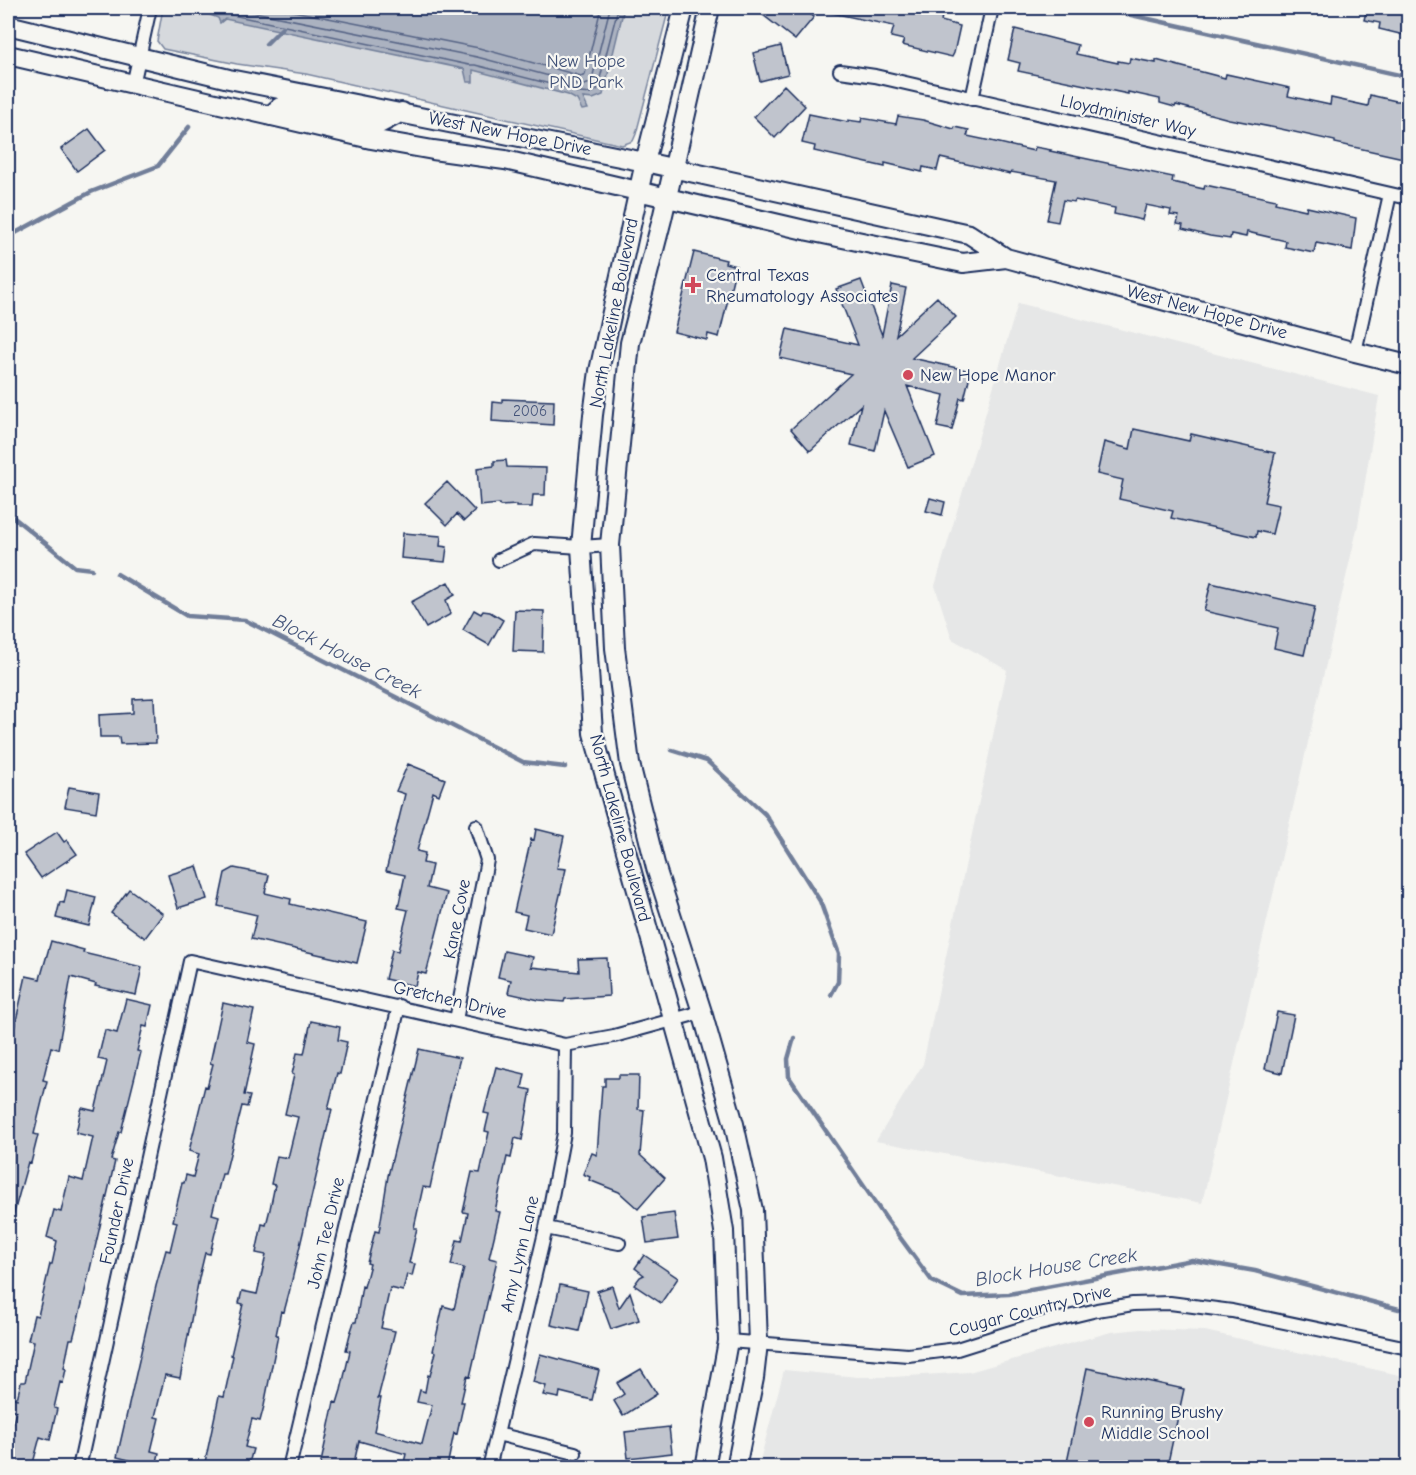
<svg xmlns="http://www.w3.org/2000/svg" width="1416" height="1475" font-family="'Comic Neue',sans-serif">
<rect width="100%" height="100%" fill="#f6f6f2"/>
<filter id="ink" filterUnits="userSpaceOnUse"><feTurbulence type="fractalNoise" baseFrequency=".0167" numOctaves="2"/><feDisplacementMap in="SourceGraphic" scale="12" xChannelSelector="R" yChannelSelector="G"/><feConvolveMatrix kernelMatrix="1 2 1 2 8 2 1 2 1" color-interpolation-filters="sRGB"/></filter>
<g filter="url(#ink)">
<path fill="#e6e7e7" d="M1018 303 1379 396 1358 525 1202 1203 876 1141 923 1064 1007 670 952 639 935 586Z
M1141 1329 1205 1331 1408 1377V1467L758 1468 784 1370 858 1377H893L969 1372 1111 1332Z"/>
<path fill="#d6d9dd" stroke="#78849e" stroke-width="1.5" d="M163 8H669L636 134 633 141 622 145 306 74 237 64 163 49 157 41Z"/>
<path fill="#abb2c0" stroke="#717e99" stroke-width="1.5" d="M204 8H624L603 95 593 99 583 98 588 109 582 110 577 100 568 95 473 70V82H467L464 69 225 19 220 23 218 18 205 13Z"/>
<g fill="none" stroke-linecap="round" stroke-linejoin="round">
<path stroke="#556385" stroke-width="1.5" d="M210 8 223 13 469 65H475L570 89C578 93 589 96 597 90L618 8
M234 8 477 57 572 82 580 86 591 83 610 8
M278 8 479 48 581 76 585 74 601 8"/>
<path stroke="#717e99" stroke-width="4.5" d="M1100 8 1408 77
M266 44 283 27
M8 237 91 192 158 166 189 127
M8 513 75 567 92 569
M117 574 187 616 245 620 523 762 565 767
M672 750 707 761 765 814 820 901 839 954 838 982 831 995
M794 1038 788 1059 789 1077 885 1217 932 1281 963 1296 1009 1294 1192 1260 1255 1271 1399 1309"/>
</g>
<path fill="#c0c4cd" stroke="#1b2f5e" stroke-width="1.5" d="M754 8H801L814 17 795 40Z
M833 8H928L926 12 942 16 941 21 960 26 954 53 952 57 902 45 904 40 891 37 894 26 832 13Z
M1367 8H1408V36L1379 29 1380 23 1364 20Z
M1015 29 1078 45 1076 54 1118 63V61L1129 63 1130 58 1156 63V60L1225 78 1226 74 1290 88 1288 96 1330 105 1331 98 1368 106 1370 95 1396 101H1408V159L1335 143V141L1281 129 1229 119 1176 105 1175 107 1160 103V99L1128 92V94L1018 71 1020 63 1008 60Z
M781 46 788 74 760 81 753 53Z
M784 85 805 106 775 138 754 117Z
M809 114 848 122V120L861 122 862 118 896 124 898 116 923 120 954 129 955 127 969 130 967 136 991 141 1034 151 1035 147 1051 150 1050 151 1173 177 1172 182 1204 189 1205 185 1276 200 1275 203 1306 210 1307 207 1356 218 1352 250 1316 243 1314 253 1285 247 1286 241 1247 232 1246 237 1231 234 1230 239 1210 236 1182 229 1183 225 1177 224 1179 216 1170 215 1171 210 1146 205 1142 220 1114 214 1115 208 1075 200 1074 202 1063 200 1058 222 1047 220 1056 180 1011 172 1010 174 940 158 937 170 923 167 922 172 885 163V167L814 151 815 146 802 143Z
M89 129 105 150 77 171 61 149Z
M694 252 726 260 725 263 736 266 719 337 708 334 707 340 674 332Z
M861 280 882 335 892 285 906 288 896 335 937 297 956 317 912 358 971 371 964 399 960 398 952 430 937 427 944 395 907 386 935 456 908 467 884 411 875 451 851 445 861 405 810 451 791 429 851 374 780 358 787 329 858 345 836 289Z
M502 399 554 401 553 425 492 421 493 402 502 403Z
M1134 429 1189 441 1191 434 1275 453 1264 502 1279 505 1272 534 1257 531 1256 537 1171 518 1173 511 1119 499 1123 480 1097 474 1104 442 1130 449Z
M506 460 507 467 546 468 545 495H533L532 507H516V505L500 506 499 504 480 506 477 468 494 466V461Z
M447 482 475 511 464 521 457 514 447 525 425 503Z
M930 498 945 502 942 515 926 511Z
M403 533 441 536 440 546 447 547 445 562 401 558Z
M448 582 455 595 446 600 451 614 426 628 411 602Z
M1211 583 1315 607 1304 655 1274 648 1278 628 1204 611Z
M474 610 481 614 483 611 490 612 503 620 489 645 463 630Z
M515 610 544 611 543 652 513 651Z
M154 698 156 743 120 744 119 737H100L99 715 133 713V699Z
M408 764 445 779 439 795 433 792 417 851 425 853 423 863 432 865 427 888 447 893 426 974 418 972 415 986 385 979 392 950 398 951 408 910 398 908 405 875 386 871 405 794 396 791Z
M69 787 99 792 96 812 65 807Z
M536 829 564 836 557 868 566 869 551 934 524 928 527 915 514 912 531 839 534 840Z
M57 832 64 842 67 840 77 854 41 878 24 854Z
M197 866 207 899 178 908 168 875Z
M234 868 269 875 265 893 291 899 290 904 367 922 357 963 251 939 257 915 218 906 225 873Z
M129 889 163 914 145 938 111 913Z
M67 890 96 897 89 926 56 918 60 902 64 903Z
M51 941 84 950 83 953 142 967 136 995 95 986 96 984 71 977 58 1049 51 1047 43 1080 47 1081 34 1134 38 1135 31 1163 28 1162 12 1220 8 1219V1056L26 976 40 979Z
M504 951 533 957 531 967 579 972 578 959 607 958 609 996 565 999 564 1002 539 1000 508 993 511 980 498 977Z
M126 999 152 1005 147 1027 143 1026 137 1051 141 1052 121 1132H119L111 1160 115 1161 82 1304 73 1339H70L64 1368 66 1369 63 1383 60 1382 54 1408 57 1409 53 1426 50 1440 40 1437 32 1467H8L10 1446 8 1444 16 1411 9 1409 12 1397 17 1399 21 1382H25L34 1341 28 1340 34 1315 38 1316 50 1264H52L57 1241 47 1237 54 1210 61 1212 69 1177 83 1181 93 1137 76 1133 80 1114 82 1108 95 1111 107 1061 98 1059 105 1030 117 1033Z
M223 1003 254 1010 247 1042 255 1044 244 1095 250 1096 247 1107 242 1106 225 1174H222L212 1214 219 1216 210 1254 205 1253 199 1278 180 1378 165 1375 155 1417 159 1418 151 1451 159 1453 156 1467H131L133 1461 117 1457 156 1286 166 1250 170 1251 177 1222 173 1221 182 1183H184L186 1175 193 1177 199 1154 189 1151 205 1086 207 1087 213 1064 210 1063Z
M1277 1012 1294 1015 1282 1073 1265 1069Z
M311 1021 340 1027 338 1040 347 1042 340 1074 337 1073 328 1109H332L326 1134 289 1293 284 1312 281 1311 276 1335H278L264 1406 260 1421 252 1419 245 1447 253 1449 248 1467H204L219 1396 224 1397 233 1356 231 1355 243 1304 239 1303 242 1291 257 1294 266 1255 256 1253 262 1224 266 1225 270 1209 275 1185 271 1184 277 1156 288 1158 298 1117 285 1114 294 1075 292 1074 297 1053 304 1054Z
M419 1049 460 1058 446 1112 430 1188 423 1187 414 1228H417L409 1263 415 1264 412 1276 407 1274 403 1291 390 1288 381 1328 395 1331 378 1398H381L374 1431 422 1444 432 1405 417 1402 420 1390 425 1392 428 1375 430 1376 436 1352 433 1351 443 1306 454 1309 458 1292 464 1268 451 1265 457 1240 462 1241 468 1213 463 1212 472 1172 480 1173 489 1132 485 1131 489 1114 484 1113 496 1067 525 1074 522 1088 531 1090 522 1140 515 1138 511 1158 507 1157 495 1211 500 1212 489 1258 497 1260 470 1377 467 1376 461 1402H464L457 1434 454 1433 447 1467H403L406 1454 359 1441 353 1467H320L334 1402 337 1403 341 1390 350 1351 346 1350 350 1334 354 1322H356L362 1286 364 1287 370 1264 367 1263 375 1231 379 1232 388 1176Z
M619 1075H639L638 1109 644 1110 640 1155 665 1178 638 1209 619 1192 589 1180 590 1177 583 1174 592 1153 597 1155 602 1086H605V1078H619Z
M674 1213 678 1239 647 1243 643 1217Z
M644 1255 678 1278 661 1303 634 1285 640 1277 644 1275 635 1268Z
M560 1285 588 1291 579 1331 551 1325Z
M612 1286 619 1308 630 1292 639 1320 611 1329 597 1291Z
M540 1354 599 1370 592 1400 560 1392 559 1398 543 1395 546 1386 533 1382Z
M1087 1368 1184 1389 1167 1467H1066Z
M641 1369 657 1394 623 1416 614 1401 624 1394 617 1383Z
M669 1427 672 1453 628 1458 625 1432Z"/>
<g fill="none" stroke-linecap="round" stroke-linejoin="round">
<g stroke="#1b2f5e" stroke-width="16">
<path id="minor" d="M840 71 875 76 1408 198
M133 85 150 8
M972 99 992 8
M1355 352 1390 194
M499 560 534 544 581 547 610 545
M456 1020 487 860 476 826
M546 1228 619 1243
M728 1341 908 1355 957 1349 1027 1327 1097 1310 1133 1304 1170 1303 1232 1311 1408 1348
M497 1434 575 1453
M79 1468 190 961 565 1045 614 1036 702 1012
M289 1468 399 1006
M489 1468 546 1228 564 1133 565 1045"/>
</g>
<g stroke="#1b2f5e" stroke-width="22">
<path id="secondary" d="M684 8 645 162 599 371 593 415 581 547 593 733 712 1158 724 1231 728 1341 705 1468
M710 8 662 219 630 343 610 545 615 648 630 764 656 868 702 1012 734 1124 753 1210 758 1343 754 1378 736 1468
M8 25 229 79 645 162 969 234 1006 258 1355 352 1408 365
M8 55 371 139 433 150 505 160 809 231 963 263 1006 258
M270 116 280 107 295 106 379 124 402 112"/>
</g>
<use href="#minor" stroke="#f6f6f2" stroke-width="12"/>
<use href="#secondary" stroke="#f6f6f2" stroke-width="18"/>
</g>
</g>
<g fill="#d1495b" stroke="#f6f6f2" stroke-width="2">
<path d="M690 276h6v6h6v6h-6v6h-6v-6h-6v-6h6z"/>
<circle cx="908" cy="375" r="6"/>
<circle cx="1089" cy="1422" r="6"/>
</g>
<g text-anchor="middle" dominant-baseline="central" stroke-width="4.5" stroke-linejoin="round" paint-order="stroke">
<g font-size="15" fill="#44547a">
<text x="530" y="411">2006</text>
</g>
<g font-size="18" fill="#405177" stroke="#f6f6f2">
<text x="586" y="61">New Hope<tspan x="586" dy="21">PND Park</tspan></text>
</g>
<g font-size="18" fill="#1b2f5e" stroke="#f6f6f2">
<text transform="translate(1128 116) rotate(13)">Lloydminister Way</text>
<text transform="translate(510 134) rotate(11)">West New Hope Drive</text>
<text transform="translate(1207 312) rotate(15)">West New Hope Drive</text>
<text transform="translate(614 313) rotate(-79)">North Lakeline Boulevard</text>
<text transform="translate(620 828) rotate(75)">North Lakeline Boulevard</text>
<text transform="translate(457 919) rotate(-79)">Kane Cove</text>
<text transform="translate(450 1000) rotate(13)">Gretchen Drive</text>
<text transform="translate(117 1211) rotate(-78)">Founder Drive</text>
<text transform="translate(326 1233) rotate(-77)">John Tee Drive</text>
<text transform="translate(520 1254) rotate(-77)">Amy Lynn Lane</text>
<text transform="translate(1030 1311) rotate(-14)">Cougar Country Drive</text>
</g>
<g font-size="18" fill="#1b2f5e" stroke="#f6f6f2" text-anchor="start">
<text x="706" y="275">Central Texas<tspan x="706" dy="21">Rheumatology Associates</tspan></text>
<text x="920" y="375">New Hope Manor</text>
<text x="1101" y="1412">Running Brushy<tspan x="1101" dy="21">Middle School</tspan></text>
</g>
<g font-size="20" font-style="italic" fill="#46567b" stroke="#f6f6f2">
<text transform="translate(347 656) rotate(27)">Block House Creek</text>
<text transform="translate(1056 1267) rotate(-9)">Block House Creek</text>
</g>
</g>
<rect width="1416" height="1475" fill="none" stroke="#f6f6f2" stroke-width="30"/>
<rect x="15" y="15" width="1386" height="1445" fill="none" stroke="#1b2f5e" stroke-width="2" filter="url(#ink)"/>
</svg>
